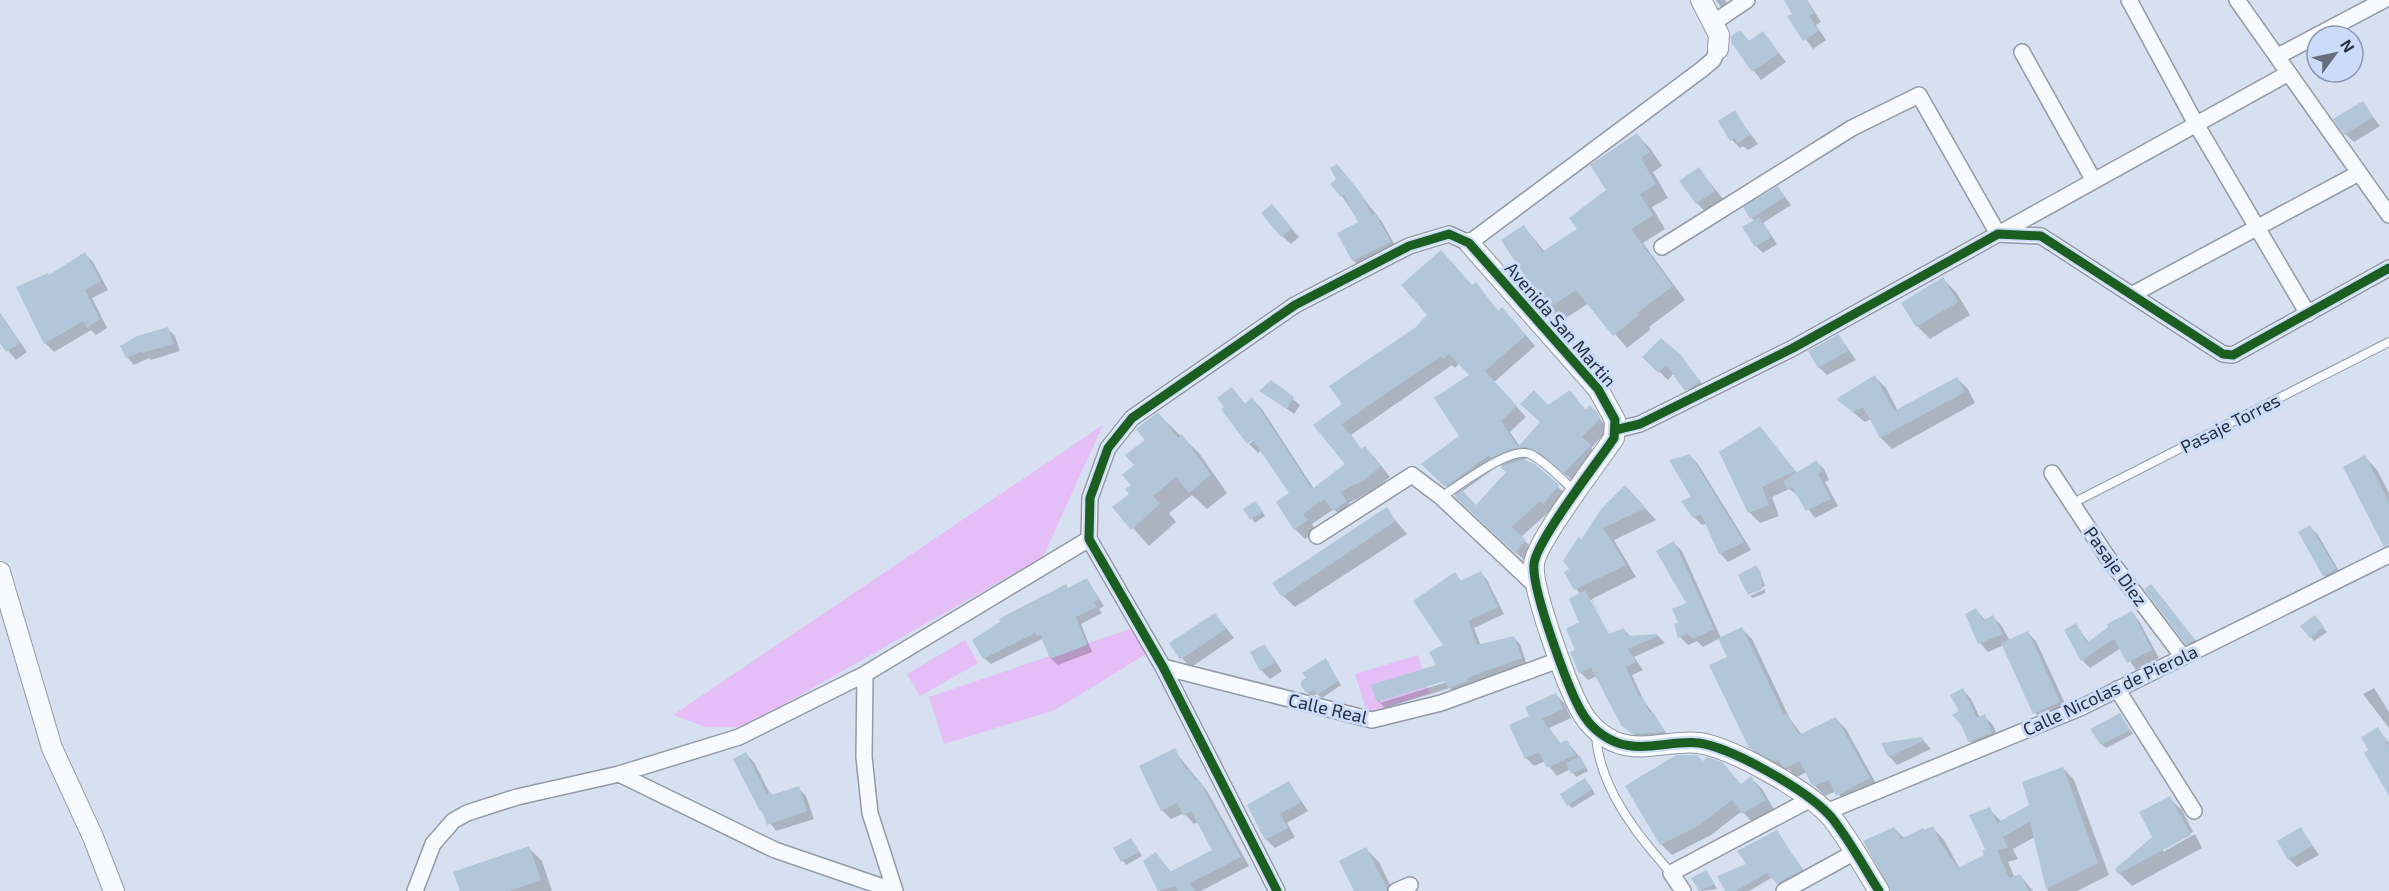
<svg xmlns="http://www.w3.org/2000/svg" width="2389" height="891" font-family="'Exo 2',sans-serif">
<rect width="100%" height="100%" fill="#d6e0f0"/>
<path fill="#e5bef7" d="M1103 425 1043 557 744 727H706L673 715Z
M1130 629 1146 654 1055 710 944 744 929 697Z
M965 640 978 663 920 696 907 674Z
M1418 655 1430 693 1367 713 1355 674Z"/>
<path fill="#0003" fill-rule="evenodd" d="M1716 0H1725L1729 6 1723 10Z
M1785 0H1807L1821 22 1816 25 1826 40 1813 49 1790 17 1794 14Z
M1740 31 1750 42 1763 33 1786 62 1761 80 1732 41Z
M2362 103 2380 126 2354 142 2345 134Z
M1734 112 1758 144 1748 150 1743 146 1740 148 1732 140Z
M1637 135 1650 148 1662 166 1653 172 1668 198 1652 207 1665 229 1643 243 1685 300 1649 327 1651 329 1627 348 1589 303 1561 321 1548 308 1524 227 1545 252 1579 229 1608 190Z
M1699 169 1723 199 1705 212 1697 203Z
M1344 173 1382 222 1397 249 1360 267 1353 260 1360 223 1342 196 1338 180Z
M1778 188 1791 205 1763 223 1777 244 1763 253 1756 246 1754 221 1745 208Z
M1280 215 1299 237 1291 244 1282 236Z
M85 254 93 262 108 290 92 298 107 328 96 335 91 330 54 352 45 343 18 287 50 277Z
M1943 279 1956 292 1970 315 1930 339 1917 326Z
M1475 284 1499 312 1512 319 1535 346 1494 382 1526 417 1510 432 1520 447 1542 423 1548 406 1569 392 1587 411 1590 408 1609 429 1591 448 1600 457 1575 482 1547 460 1533 456 1518 462H1529L1568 496 1554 513 1551 510 1521 537 1535 551 1526 562 1423 464 1461 436 1471 376 1460 363 1455 368 1452 365 1351 435 1362 450 1365 448 1375 458 1390 477 1375 489 1349 503 1356 512 1345 520 1334 509 1312 524 1317 531 1305 539 1295 529 1291 493 1262 450 1258 453 1249 444 1260 436 1232 389 1246 405 1252 399 1262 409 1314 489 1348 464 1315 425 1344 405 1417 328ZM1500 464 1508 472 1476 507 1462 492Z
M0 313 27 352 16 360 0 341Z
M168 329 175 336 180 351 151 360 149 358 134 365 127 357Z
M1839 336 1856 360 1827 375 1819 367Z
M1680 356 1708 391 1695 398 1674 373 1668 380 1644 357Z
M1875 377 1886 388 1898 411 1957 378 1968 389 1975 403 1892 449 1881 438 1871 419 1865 422 1838 400Z
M1271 382 1300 405 1294 414 1262 391Z
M1158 414 1199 453 1227 493 1207 509 1192 495 1169 513 1176 522 1149 546 1115 508 1131 494 1136 466Z
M1760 427 1797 473 1816 462 1824 469 1829 480 1825 482 1838 506 1815 518 1798 495 1789 489 1772 497 1779 516 1760 523 1749 512Z
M1690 456 1698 464 1751 550 1728 562 1720 553 1707 523 1702 525 1694 517Z
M2365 457 2377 470 2389 493V547L2382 540Z
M1636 498 1656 520 1614 540 1636 577 1592 599 1611 635 1624 630 1631 637 1657 635 1665 643 1634 657 1643 670 1632 675 1643 699 1671 740 1642 741 1631 732 1597 676 1588 680 1580 672 1577 650 1581 623 1580 594 1566 572 1571 569 1582 541ZM1588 600H1592L1614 640 1611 642Z
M1259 506 1265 516 1255 523 1245 510Z
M1386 509 1407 534 1295 607 1283 596Z
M2310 527 2318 535 2343 578 2333 584 2324 575 2300 533Z
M1674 543 1682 551 1721 638 1742 629 1752 639 1790 719 1802 735 1836 719 1846 729 1879 789 1848 805 1836 791 1825 796 1812 783 1807 772 1797 777 1788 769 1785 771 1761 758 1750 747 1729 658 1720 638 1703 647 1697 641 1688 645 1680 637V622L1689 604Z
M1759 570 1765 586 1748 593Z
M1481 573 1487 580 1504 614 1474 628 1481 646 1513 637 1520 644 1527 665 1456 694 1450 688 1385 708 1378 701 1373 686 1438 666 1431 653 1445 646 1415 601 1455 574 1462 582ZM1452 678 1453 680 1380 703V699Z
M1087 580 1104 606 1099 609 1102 613 1081 624 1092 652 1058 665 1051 659 1042 639 991 664 984 658Z
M1765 589V593L1753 598 1750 596Z
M2159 594 2202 649 2196 652 2187 644Z
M1976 610 1986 621 1993 617 2001 625 2010 641 2028 633 2036 641 2068 710 2043 721 2035 713 2004 645 1988 652 1980 643 1967 615Z
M2132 613 2139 621 2159 658 2136 670 2121 648 2090 668 2082 660 2076 625 2089 643Z
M1215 614 1234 638 1190 668 1171 644Z
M2318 621 2327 632 2314 641 2311 637Z
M1265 646 1282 671 1270 679 1261 670Z
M1325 659 1341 685 1322 698 1317 694 1311 696 1307 692Z
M2374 688 2389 712V728L2363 694Z
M1963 690 1971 699 1980 718 1984 716 1993 725 1999 741 1978 750 1970 741 1961 711Z
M1555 694 1564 703 1571 718 1549 728 1561 744 1567 742 1583 761 1588 771 1576 777 1570 769 1557 776 1545 761 1534 766 1526 758 1531 717Z
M2120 715 2133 734 2106 748 2102 745Z
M2378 729 2389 743V790L2371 751Z
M1922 739 1931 749 1897 765 1889 756Z
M1174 750 1207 791 1249 866 1201 891H1160L1145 862 1156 854 1172 873 1214 851 1198 822 1194 824 1184 813 1171 819 1162 810Z
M746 754 754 762 770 794 773 797 798 788 806 796 814 819 776 831 761 810Z
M1703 762 1742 786 1751 778 1762 789 1775 811 1754 824 1742 811 1711 835 1672 855 1661 844Z
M2063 768 2074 780 2109 875 2077 891H2048L2035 837 2013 849 2018 859 2008 862 2015 878 2020 875 2033 891H1892L1894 828 1904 838 1933 828 1944 840 1960 869 1986 856 1989 809 2002 822 2031 806Z
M1289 783 1308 811 1287 823 1295 837 1275 848 1267 840 1249 805Z
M1589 784 1595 794 1572 808 1569 805Z
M2169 798 2182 810 2193 832 2163 848V852L2195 834 2202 848 2132 886 2119 873 2154 838Z
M2301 829 2319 855 2297 867 2289 859Z
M1776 832 1807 875 1784 889 1773 877 1749 891H1727Z
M1134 843 1142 856 1126 865 1115 849Z
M529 848 542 861 552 891H461Z
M1366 849 1379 862 1393 891H1356Z
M1709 875 1717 889 1701 891 1693 879Z"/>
<path fill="#b1c6d9" d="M1784 0H1806L1814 13 1809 16 1819 31 1803 41 1787 16 1792 14Z
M1740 30 1749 41 1763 31 1779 53 1752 72 1731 42V36Z
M2363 101 2373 117 2344 135 2333 119Z
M1735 110 1750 135 1738 143 1735 138 1730 141 1718 121Z
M1637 133 1650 152 1641 158 1656 184 1640 194 1653 215 1631 229 1673 286 1637 313 1639 315 1613 336 1576 290 1547 309 1501 240 1524 225 1542 252 1577 229 1569 218 1606 190 1590 165Z
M1337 164 1360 192 1372 215 1375 213 1391 242 1352 261 1337 233 1358 222 1344 194 1341 197 1330 184 1336 179 1330 168Z
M1699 167 1715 191 1696 204 1679 181Z
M1778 186 1785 197 1750 219 1743 207Z
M1272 204 1292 228 1281 237 1261 213Z
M1759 217 1771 237 1755 247 1742 227Z
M1441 250 1472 285 1476 282 1498 311 1502 307 1526 335 1485 371 1517 406 1501 421 1518 447 1540 422 1520 404 1534 390 1548 405 1570 390 1585 410 1590 405 1597 412 1600 418 1582 437 1591 445 1564 473 1541 454 1525 447 1510 449 1492 458 1489 455 1445 487 1421 464 1459 436 1434 398 1469 375 1449 354 1443 359 1441 356 1342 424 1361 449 1365 446 1381 466 1365 480 1340 492 1347 501 1333 511 1324 499 1303 514 1308 520 1294 530 1276 502 1289 493 1253 440 1247 444 1221 409 1224 407 1217 398 1232 387 1245 404 1252 397 1312 489 1345 464 1313 425 1342 404 1329 386 1416 327 1427 315 1401 285Z
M85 252 101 281 85 290 100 319 87 328 83 321 44 344 16 287 48 273 49 275Z
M1943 277 1958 302 1916 327 1901 303Z
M0 314 20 343 6 352 0 343Z
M168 327 173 344 142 353V351L126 358 120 346 137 336Z
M1839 334 1848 351 1818 368 1808 351Z
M1661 338 1681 355 1700 382 1685 391 1666 365 1658 373 1642 357Z
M1875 375 1894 411 1957 377 1965 392 1880 438 1863 407 1853 412 1836 399Z
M1271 380 1294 397 1287 409 1259 391Z
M1158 412 1178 438 1182 434 1211 475 1189 493 1176 477 1153 496 1160 504 1131 530 1112 507 1129 494 1125 489 1131 485 1122 475 1134 465 1125 455 1145 440 1136 429Z
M1760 426 1795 471 1762 487 1769 505 1748 513 1719 452Z
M1690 454 1744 542 1719 554 1701 514 1693 518 1681 501 1691 497 1669 460Z
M2365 455 2389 502V545L2384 547 2343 467Z
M1523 459 1535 464 1559 485 1544 504 1540 501 1512 527 1526 540 1515 553 1454 496 1462 490 1476 505 1506 472 1500 467Z
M1817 460 1822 472 1818 474 1831 499 1806 511 1792 487 1787 489 1783 481Z
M1625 485 1646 508 1603 528 1626 565 1574 590 1564 572 1569 569 1563 561 1579 536 1581 540 1601 509Z
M1255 501 1263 512 1250 520 1243 509Z
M1387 507 1396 521 1282 597 1272 583Z
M2310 525 2336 569 2323 576 2298 532Z
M1674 541 1714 629 1693 639 1687 633 1678 638 1674 624 1678 622 1672 609 1686 603 1656 551Z
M1756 565 1761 573 1762 589 1748 595 1738 575Z
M1481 571 1498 607 1468 621 1477 645 1514 636 1522 658 1467 678 1468 681 1448 688 1445 681 1377 702 1371 685 1436 665 1429 652 1443 645 1413 601 1455 572 1460 581Z
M1087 578 1099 600 1094 602 1097 607 1076 617 1087 645 1050 659 1040 634 1037 636 1035 633 983 659 972 640 1000 622 999 619 1066 584 1068 588Z
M2151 584 2195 640 2186 645 2144 589Z
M1585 590 1609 634 1624 628 1627 636 1657 634 1658 636 1628 649 1636 662 1626 667 1639 697 1642 696 1650 713 1653 712 1665 732 1632 734 1621 725 1591 668 1579 673 1570 652 1575 650 1566 629 1579 622 1569 599Z
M1976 608 1983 621 1993 615 2003 634 1978 644 1965 614Z
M2132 611 2152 650 2127 663 2114 639 2081 661 2064 630 2076 623 2087 643 2108 627 2107 624Z
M1215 613 1226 629 1180 660 1169 643Z
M2315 615 2324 627 2310 638 2300 626Z
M1742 627 1784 715 1786 713 1799 735 1836 717 1870 778 1836 796 1829 780 1814 786 1811 784 1800 761 1785 768 1777 760 1774 761 1749 748 1709 665 1727 657 1718 638Z
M2028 631 2060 702 2033 714 2001 643Z
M1265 644 1275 663 1260 671 1250 652Z
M1326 658 1338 681 1317 695 1314 690 1306 693 1301 686V681L1306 678 1302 673Z
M1963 688 1977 718 1985 714 1992 733 1968 742 1962 726 1952 715 1959 711 1950 695Z
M1556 693 1563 709 1542 719 1560 743 1567 740 1575 755 1547 768 1539 752 1525 759 1509 725 1529 716 1525 707Z
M2120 713 2130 730 2101 745 2090 729Z
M2378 727 2389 746V796L2364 753 2368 750 2361 737Z
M1922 737 1923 741 1888 757 1881 743Z
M1175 748 1186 770 1189 769 1196 781 1198 779 1241 857 1190 883 1195 891H1178L1175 886 1158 891 1143 861 1156 852 1170 872 1212 850 1191 811 1184 816 1177 803 1161 811 1139 766Z
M746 752 767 794 771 792 772 795 799 786 807 811 767 825 762 810 760 811 733 759Z
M1676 755H1697L1703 761 1707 757 1722 762 1741 784 1751 776 1766 800 1742 814 1732 800 1700 825 1660 845 1625 786Z
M1580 756 1586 767 1571 774 1566 763Z
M2063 767 2098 863 2046 889 2030 822 2003 837 2008 848 1997 850 2009 878 2020 874 2029 891H1891L1863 841 1894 827 1901 839 1923 828 1924 830 1933 826 1940 842 1958 868 1984 855 1982 851 1985 849 1969 815 1990 807 1997 823 2029 805 2022 782Z
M1585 778 1592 789 1567 806 1560 794Z
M1289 781 1301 802 1280 814 1288 828 1265 840 1247 805Z
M2170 796 2191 835 2118 874 2115 869 2152 837 2139 812Z
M2301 827 2312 846 2288 860 2277 841Z
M1777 830 1802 870 1777 884 1767 873 1736 891H1725L1717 876 1746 864 1737 851Z
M1131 838 1139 852 1121 862 1113 848Z
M529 846 541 880 509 891H460L453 872Z
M1366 847 1387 888 1386 891H1354L1339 861Z
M1706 870 1715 884 1699 891 1691 878Z"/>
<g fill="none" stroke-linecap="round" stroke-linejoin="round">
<g stroke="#929aa7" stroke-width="10">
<path id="service" d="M1441 497C1459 486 1513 443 1532 455 1548 464 1562 480 1575 491
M2071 504 2389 342
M1596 733C1598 786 1637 835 1671 873"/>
</g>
<g stroke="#929aa7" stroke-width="18">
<path id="minor" d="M2129 0 2196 124 2308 314
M2237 0 2389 215
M1713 23 1747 0
M2022 52 2094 181
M2278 56 2384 0
M1662 247 1852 128 1919 95 1998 234 2287 74
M2133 294 2359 173
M1615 430 1640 424 1793 348 1998 234 2041 236 2223 354 2233 355 2389 268
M2052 473 2106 555 2183 657
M1317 536 1412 475 1441 497 1537 587
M1163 667 1372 720 1441 703 1559 660
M865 674 864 757 870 813 895 891
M2117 689 2194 811
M619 774 775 850 895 891
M1826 812 2080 708 2389 555
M415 891 433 844 453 821 467 813 517 797 619 774 739 737 865 674 1089 539
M1277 891 1163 667 1089 539 1090 498 1108 448 1132 418 1295 305 1409 246 1449 234 1469 243 1701 70 1713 60 1718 49
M1396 891 1410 885
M1683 891 1671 873 1811 799
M1784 891 1855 852"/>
</g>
<g stroke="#929aa7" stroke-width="22">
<path id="tertiary" d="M1701 0 1719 35 1718 49
M1469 243 1598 389 1615 420 1614 438C1598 462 1536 541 1534 564 1531 588 1568 688 1581 711 1589 725 1602 737 1618 743 1644 752 1673 740 1699 743 1733 748 1810 792 1832 818 1850 841 1864 867 1879 891
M0 572 52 748 93 837 114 891"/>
</g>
<use href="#service" stroke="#f9fafd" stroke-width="8"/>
<use href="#minor" stroke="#f9fafd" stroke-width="15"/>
<use href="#tertiary" stroke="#f9fafd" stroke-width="20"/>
<g stroke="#cbdcfb" stroke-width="13">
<path id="cycleway" d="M1615 430 1640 424 1793 348 1998 234 2041 236 2223 354 2233 355 2389 268
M1277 891 1163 667 1089 539 1090 498 1108 448 1132 418 1295 305 1409 246 1449 234 1469 243 1598 389 1615 420 1614 438C1598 462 1536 541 1534 564 1531 588 1568 688 1581 711 1589 725 1602 737 1618 743 1644 752 1673 740 1699 743 1733 748 1810 792 1832 818 1850 841 1864 867 1879 891"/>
</g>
<use href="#cycleway" stroke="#1b5e20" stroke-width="9"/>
</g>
<g text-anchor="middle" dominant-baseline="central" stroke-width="6" stroke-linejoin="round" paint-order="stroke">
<g font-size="18" fill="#28303f" stroke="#cbdcfb">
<text transform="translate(1561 324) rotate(49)">Avenida San Martin</text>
<text transform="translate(2230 423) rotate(-27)">Pasaje Torres</text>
<text transform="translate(2116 566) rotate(54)">Pasaje Diez</text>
<text transform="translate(2110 690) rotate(-25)">Calle Nicolas de Pierola</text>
<text transform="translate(1328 708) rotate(13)">Calle Real</text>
</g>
</g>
<g transform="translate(2335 54) rotate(57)"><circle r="28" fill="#cbdcfb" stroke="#8a97b0" stroke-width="1.5"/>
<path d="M0-4.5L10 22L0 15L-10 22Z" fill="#656e7d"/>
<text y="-9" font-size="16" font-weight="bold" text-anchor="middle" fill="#28303f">N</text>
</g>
</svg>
